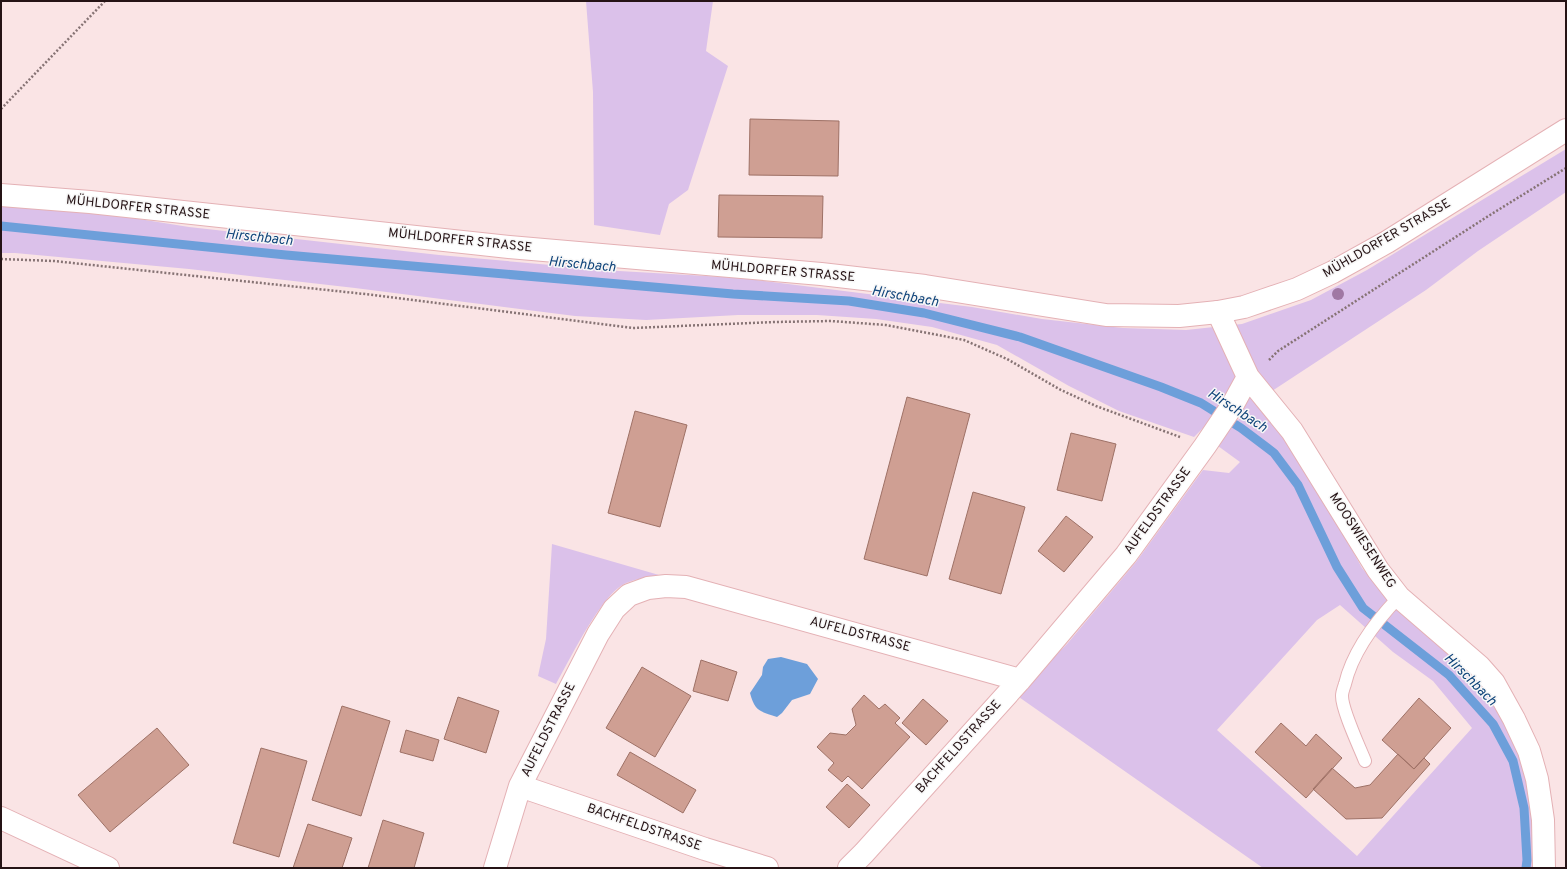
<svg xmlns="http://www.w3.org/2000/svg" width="1567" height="869" font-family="Overpass,sans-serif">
<rect width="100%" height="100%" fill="#fae4e5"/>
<path fill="#dbc1ea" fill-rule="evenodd" d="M586 1H713L706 51 728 66 688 190 669 204 660 235 594 225 593 92Z
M1566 149V192L1478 251 1426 290 1272 391 1290 448 1324 499 1362 568 1394 606 1485 686 1527 768 1540 868H1263L1016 695 1067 644 1136 562 1203 470 1229 473 1240 462 1218 446 1224 434 1240 418 1220 404 1207 424 1194 437 1119 411 1069 386 997 345 932 327 876 319 817 315H738L646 320 575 316 355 288 189 269 15 253H1V205L89 211 189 227 439 255 619 271 741 278 972 307 1042 319 1123 328 1186 330 1242 324 1311 300 1367 270ZM1340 605 1393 652 1433 681 1472 728 1357 856 1217 730 1317 620Z
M552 544 659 575C648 577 636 579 626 583 601 594 570 660 556 684L538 676 546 639Z"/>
<path fill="#6d9fda" d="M781 657 807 664 818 679 810 694 792 700 782 713 777 717C760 711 755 712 750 693L762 675 763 667 768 659Z"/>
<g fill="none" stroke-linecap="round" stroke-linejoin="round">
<path stroke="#6d9fda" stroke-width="9" d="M1 226 286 255 733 294 849 301 924 313 1020 337 1161 387 1201 403 1241 428 1274 453 1298 485 1337 567 1363 608 1449 675 1493 724 1513 761 1524 808 1527 860 1526 868"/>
</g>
<path fill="#cf9f93" stroke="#9e7166" d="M750 119 839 121 838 176 749 175Z
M719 195 823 196 822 238 718 237Z
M907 397 970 414 927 576 864 559Z
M635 411 687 425 660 527 608 513Z
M1071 433 1116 444 1102 501 1057 490Z
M973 492 1025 507 1001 594 949 579Z
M1066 516 1093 537 1064 572 1038 551Z
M701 660 737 672 728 701 693 691Z
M642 667 691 696 655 757 606 728Z
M864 695 879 709 885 704 900 718 895 723 910 737 862 789 848 776 842 782 828 770 834 763 817 747 830 733 846 735 856 725 852 709Z
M458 697 499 711 486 753 444 739Z
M1419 698 1451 728 1414 769 1382 740Z
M923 699 948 721 926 745 902 723Z
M342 706 390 721 361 816 312 800Z
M1281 723 1306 746 1316 734 1342 758 1306 798 1255 752Z
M157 728 189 765 110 832 78 795Z
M406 730 439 740 433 761 400 752Z
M261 748 307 761 279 857 233 843Z
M630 752 696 790 683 813 617 775Z
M1398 754 1414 769 1424 758 1430 764 1382 818 1346 819 1313 789 1332 768 1355 788 1370 785Z
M847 784 870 805 849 828 826 807Z
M383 820 424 833 414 868H368Z
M308 824 352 838 342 868H293Z"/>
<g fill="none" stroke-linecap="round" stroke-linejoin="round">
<g stroke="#e4b1b5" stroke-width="14">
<path id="lane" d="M1365 761C1359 746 1342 710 1342 696 1342 692 1344 687 1345 684 1353 650 1376 621 1399 597"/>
</g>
<g stroke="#e4b1b5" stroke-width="24">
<path id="street" d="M1218 312 1248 377 1292 431 1378 570 1399 597 1479 666 1494 683 1514 719 1529 751 1537 779 1543 820 1544 868
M520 786 705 849 767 868
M1 818 108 868
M495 868 520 786 598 634 614 609 629 595 648 588 666 586 686 587 1020 680
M849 868 864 853 1020 680 1126 555 1205 446 1232 406 1248 377"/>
</g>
<g stroke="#e4b1b5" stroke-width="24">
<path id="secondary" d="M1 195 90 202 509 247 821 274 925 286 1106 315 1179 316 1218 312 1244 307 1297 289 1333 272 1387 242 1566 130"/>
</g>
<path stroke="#867374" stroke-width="2.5" stroke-dasharray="2 2" stroke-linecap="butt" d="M1 109 105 1
M1 259 54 261 374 295 633 328 774 322 831 321 886 325 964 340 1007 359 1061 390 1096 406 1180 437
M1269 360 1278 351 1490 215 1566 168"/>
<use href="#lane" stroke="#fff" stroke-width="12"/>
<use href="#street" stroke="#fff" stroke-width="22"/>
<use href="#secondary" stroke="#fff" stroke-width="22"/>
</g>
<circle fill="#a078a4" cx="1338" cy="294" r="6"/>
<g text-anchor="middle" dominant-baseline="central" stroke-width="3" stroke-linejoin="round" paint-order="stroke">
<g font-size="13" fill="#251315" stroke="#f7f7f7">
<text transform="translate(138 208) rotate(6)">MÜHLDORFER STRASSE</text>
<text transform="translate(1387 239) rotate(-30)">MÜHLDORFER STRASSE</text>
<text transform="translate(460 241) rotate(6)">MÜHLDORFER STRASSE</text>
<text transform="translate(783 272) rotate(5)">MÜHLDORFER STRASSE</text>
<text transform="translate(1158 511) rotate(-54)">AUFELDSTRASSE</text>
<text transform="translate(1362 541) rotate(57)">MOOSWIESENWEG</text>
<text transform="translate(860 635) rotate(15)">AUFELDSTRASSE</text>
<text transform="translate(549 730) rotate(-63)">AUFELDSTRASSE</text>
<text transform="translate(959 747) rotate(-48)">BACHFELDSTRASSE</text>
<text transform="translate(644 828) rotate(19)">BACHFELDSTRASSE</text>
</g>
<g font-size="14" font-style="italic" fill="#10447a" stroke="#f7f7f7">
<text transform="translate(259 238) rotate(6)">Hirschbach</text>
<text transform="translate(582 265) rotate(5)">Hirschbach</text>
<text transform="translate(905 297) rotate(10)">Hirschbach</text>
<text transform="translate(1237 411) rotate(33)">Hirschbach</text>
<text transform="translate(1470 680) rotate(45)">Hirschbach</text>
</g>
</g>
<rect width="1567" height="869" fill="none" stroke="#251315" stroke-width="4"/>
</svg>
